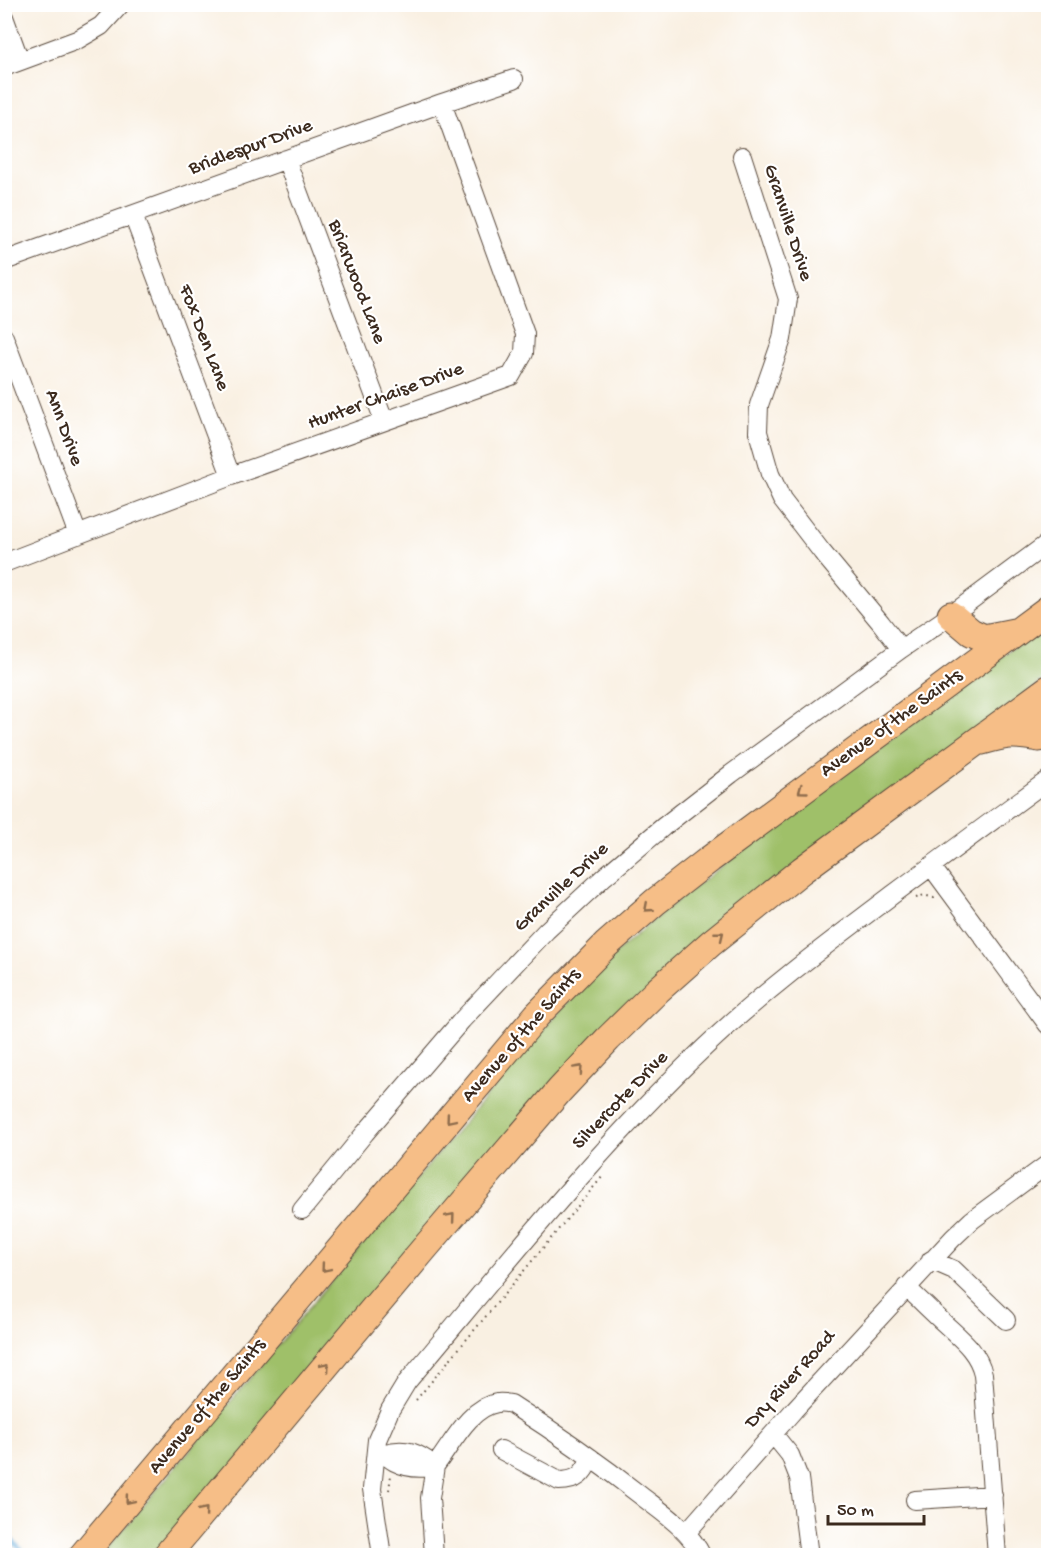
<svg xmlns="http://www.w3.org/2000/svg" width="1053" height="1560" font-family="'Gochi Hand',sans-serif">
<rect width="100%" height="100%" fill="#fff"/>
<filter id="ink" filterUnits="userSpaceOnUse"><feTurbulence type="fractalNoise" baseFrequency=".0167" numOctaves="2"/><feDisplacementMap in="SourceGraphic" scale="12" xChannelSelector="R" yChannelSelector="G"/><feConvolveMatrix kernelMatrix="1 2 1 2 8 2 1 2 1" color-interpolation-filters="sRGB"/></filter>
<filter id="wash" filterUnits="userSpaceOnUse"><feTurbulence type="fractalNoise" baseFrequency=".008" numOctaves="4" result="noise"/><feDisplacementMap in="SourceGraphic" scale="24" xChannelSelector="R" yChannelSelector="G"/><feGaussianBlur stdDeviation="1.35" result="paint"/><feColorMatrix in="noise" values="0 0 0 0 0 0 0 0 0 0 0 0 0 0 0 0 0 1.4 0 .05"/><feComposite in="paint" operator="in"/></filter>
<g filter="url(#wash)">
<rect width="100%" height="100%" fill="#f9f0e2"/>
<path fill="#9fc069" stroke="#6d7544" stroke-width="1.5" d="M1048 621V677L706 935 155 1555 101 1556 446 1144C496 1084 546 1023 601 967 658 911 724 865 788 817 875 752 962 686 1048 621Z"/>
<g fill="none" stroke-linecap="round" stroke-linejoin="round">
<path stroke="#60abd8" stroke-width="4" d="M4 1532 27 1556"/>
</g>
</g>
<g filter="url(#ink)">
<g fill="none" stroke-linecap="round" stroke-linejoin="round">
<g stroke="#58483b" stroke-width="20">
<path id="minor" d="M4 17 20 61
M4 67 77 40 101 26 121 4
M742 156 788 299 782 339 759 405 758 432 770 474 782 500 822 552 881 623 901 649
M286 159 384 421
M133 215 231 476
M4 261 442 103 514 79
M4 337 78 535
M4 563 231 476 511 376 524 353 525 334 442 103
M931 866 1048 1025
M302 1210 365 1133 462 1020 546 931 605 876 663 827 731 774 901 649 951 615 1048 543
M931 1260 954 1270 1006 1320
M906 1287C919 1299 931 1311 944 1323 960 1338 978 1351 983 1374L997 1556
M773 1434 790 1455 799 1478 809 1556
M501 1450 559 1481C578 1481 583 1474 591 1458
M378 1452C385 1454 388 1458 395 1462 407 1468 422 1469 435 1466L430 1498 434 1556
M385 1453C406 1447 418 1453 435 1466 451 1446 469 1407 497 1403 501 1402 506 1403 511 1404 555 1432 598 1462 640 1495 663 1513 689 1529 702 1556
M915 1500 993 1495
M686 1533 794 1410 953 1238 972 1220 1048 1164
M382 1556 372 1489 377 1440 390 1410 407 1382C503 1268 596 1150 705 1047 764 991 830 942 895 893 946 855 997 817 1048 780"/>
</g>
<g stroke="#58483b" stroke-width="29">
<path id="highway" d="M951 615 971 632 984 638 1014 632
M982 741C1007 734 1013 733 1039 738 1034 716 1037 714 1048 695
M82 1556 537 1015 606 945 655 902 710 859 1048 609
M166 1556 423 1250 560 1090 608 1039 658 990 711 943 802 870 1048 689"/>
</g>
<path stroke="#58483b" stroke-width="2" stroke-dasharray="1.5 4.5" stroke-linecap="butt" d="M916 898 924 895 934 898 935 897
M416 1400 603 1176
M389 1490 391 1475"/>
<use href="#minor" stroke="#fff" stroke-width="18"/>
<use href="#highway" stroke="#f6be87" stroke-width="27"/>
</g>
<defs><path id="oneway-chevron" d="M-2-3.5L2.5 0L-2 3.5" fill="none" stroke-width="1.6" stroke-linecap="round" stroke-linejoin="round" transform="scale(1.5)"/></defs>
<g stroke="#8f6d4d">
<use href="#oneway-chevron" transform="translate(802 790) rotate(144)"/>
<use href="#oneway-chevron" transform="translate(648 908) rotate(139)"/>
<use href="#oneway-chevron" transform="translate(720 935) rotate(-39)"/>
<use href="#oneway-chevron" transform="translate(579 1069) rotate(-47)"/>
<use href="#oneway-chevron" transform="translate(450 1119) rotate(130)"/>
<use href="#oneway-chevron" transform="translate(451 1217) rotate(-50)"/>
<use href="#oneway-chevron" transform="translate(325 1268) rotate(130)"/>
<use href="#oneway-chevron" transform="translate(326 1366) rotate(-50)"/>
<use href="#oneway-chevron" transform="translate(129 1500) rotate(130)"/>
<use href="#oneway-chevron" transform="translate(204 1511) rotate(-50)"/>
</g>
</g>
<g text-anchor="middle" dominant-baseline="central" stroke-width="4.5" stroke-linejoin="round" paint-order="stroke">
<g font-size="20" fill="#3b2a1e" stroke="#fff">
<text transform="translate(251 148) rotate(-20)">Bridlespur Drive</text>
<text transform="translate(787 223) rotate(72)">Granville Drive</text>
<text transform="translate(356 282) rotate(69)">Briarwood Lane</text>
<text transform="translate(203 338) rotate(69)">Fox Den Lane</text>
<text transform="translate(386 397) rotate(-20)">Hunter Chaise Drive</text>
<text transform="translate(63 428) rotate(70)">Ann Drive</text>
<text transform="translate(892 724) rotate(-36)">Avenue of the Saints</text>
<text transform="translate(562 888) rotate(-43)">Granville Drive</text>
<text transform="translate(522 1036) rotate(-49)">Avenue of the Saints</text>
<text transform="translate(621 1101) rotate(-46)">Silvercote Drive</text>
<text transform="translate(791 1380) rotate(-48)">Dry River Road</text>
<text transform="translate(208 1407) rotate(-50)">Avenue of the Saints</text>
</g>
</g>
<rect width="1053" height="1560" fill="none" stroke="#fff" stroke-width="24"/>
<path d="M828 1515v9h96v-9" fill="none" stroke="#3b2a1e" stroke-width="3"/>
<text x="837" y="1515" font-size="18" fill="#3b2a1e" stroke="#ffffff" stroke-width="4.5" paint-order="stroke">50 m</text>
</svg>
